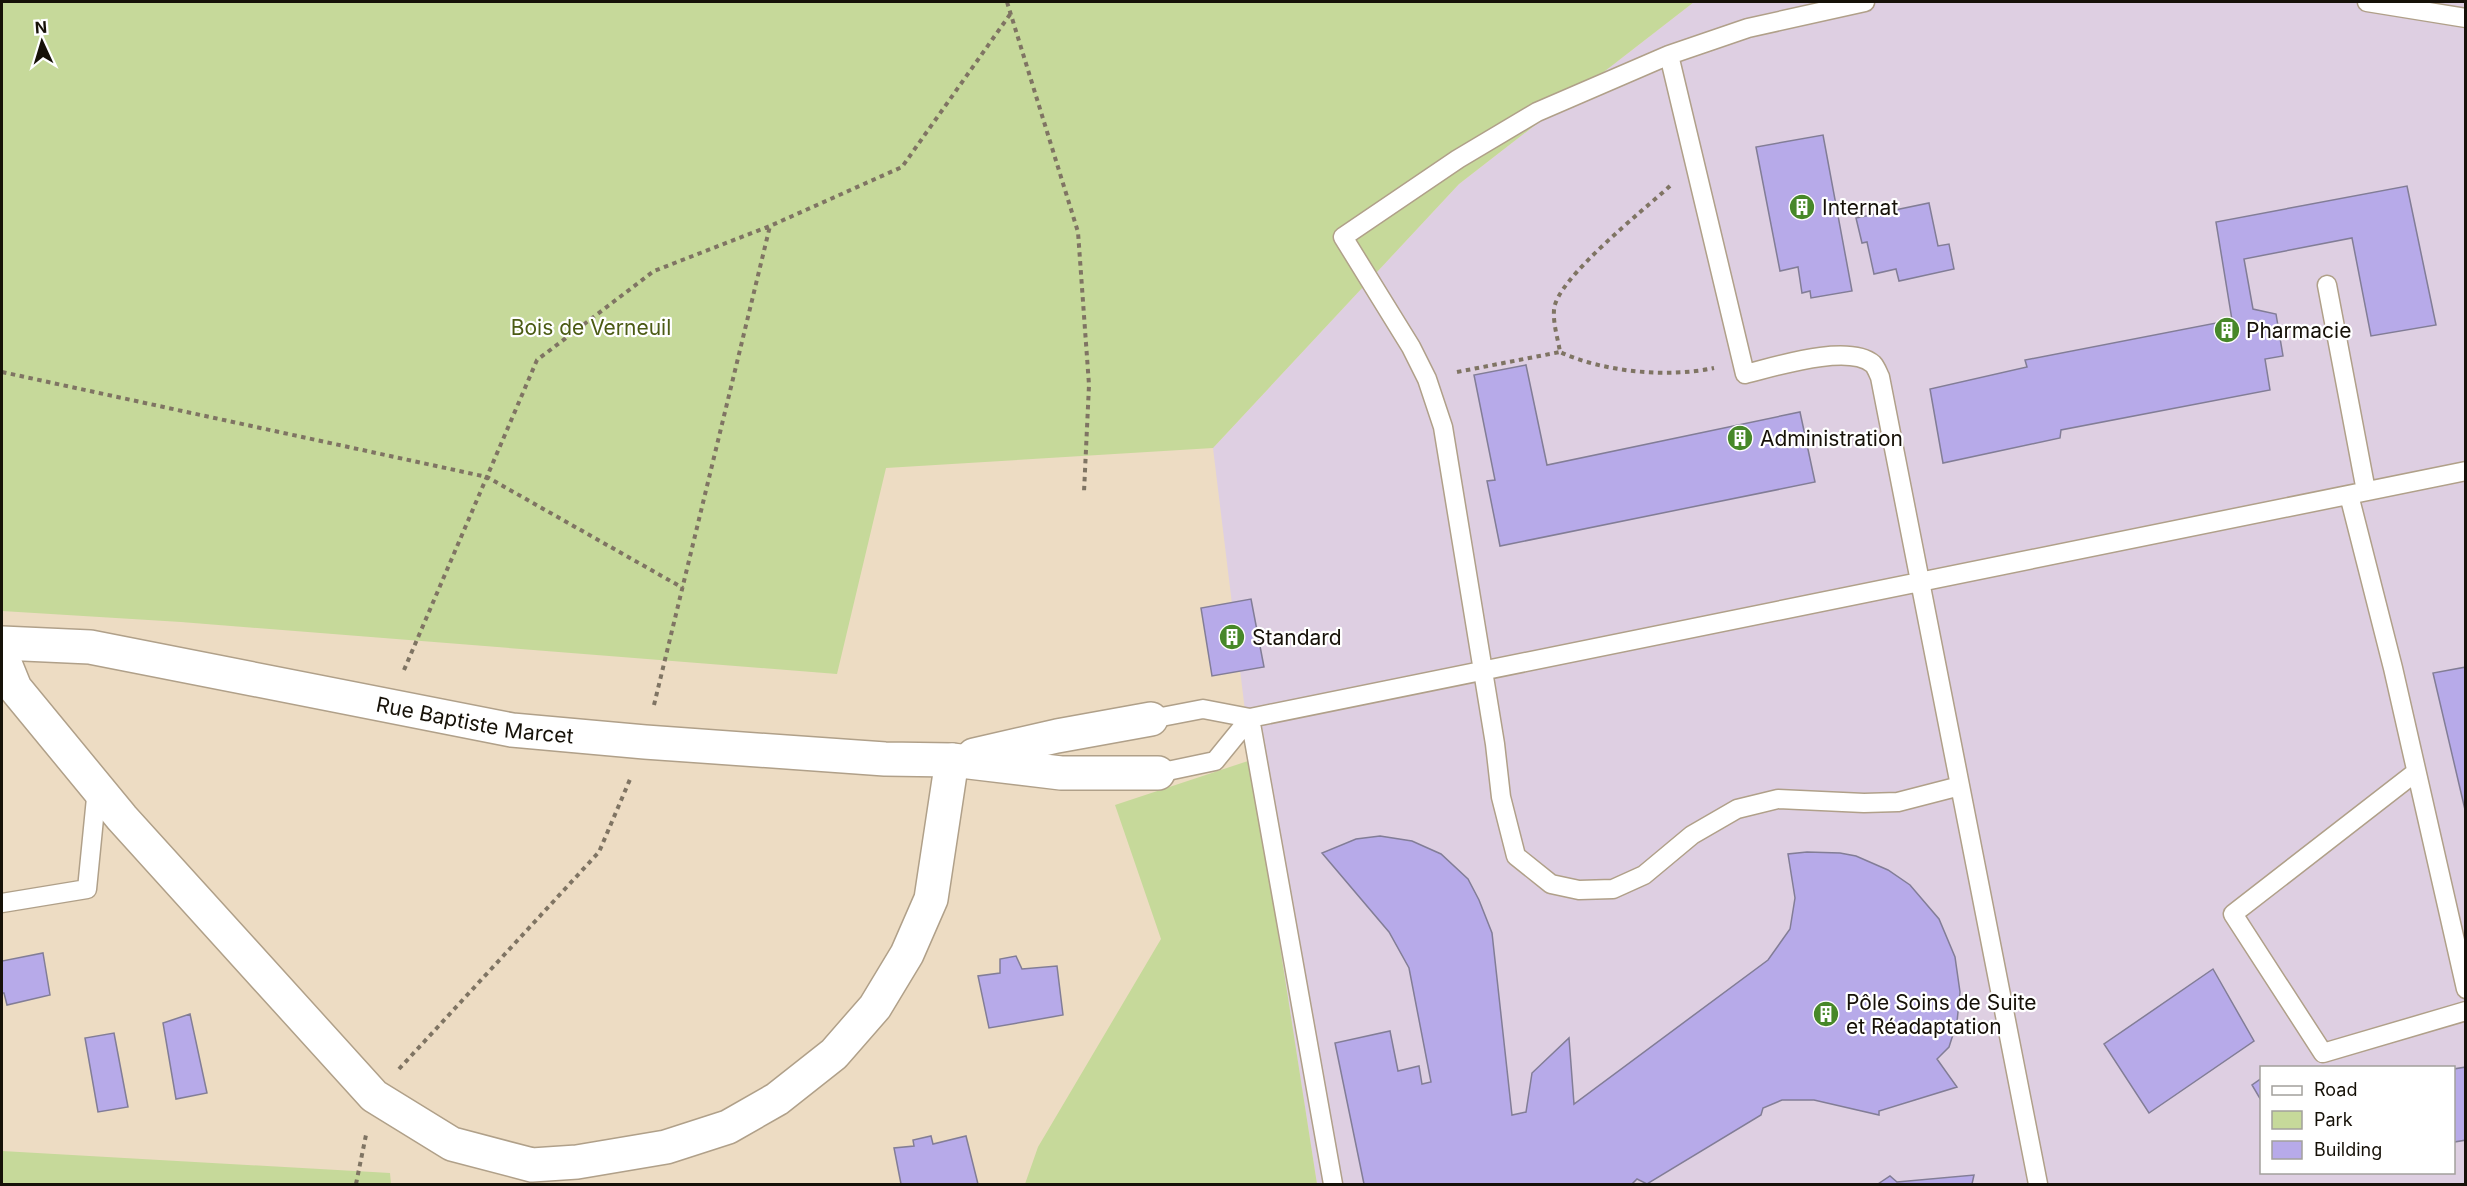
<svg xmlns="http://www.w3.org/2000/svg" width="2467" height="1186" font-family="Inter,sans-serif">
<rect width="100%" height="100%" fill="#eddcc3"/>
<path fill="#decfe2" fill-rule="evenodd" d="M1694 2H2465V1184H1317L1251 760 1213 448 1459 184ZM2262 1068H2454V1172H2262Z"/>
<path fill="#c6d99a" d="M2 2H1694L1459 184 1213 448 886 468 837 674 181 622 2 611Z
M1251 760 1317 1184H1025L1038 1147 1161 939 1115 805Z
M2 1151 390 1173 391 1184H2Z"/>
<path fill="#b7aae9" stroke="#827d96" stroke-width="1.5" d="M1823 135 1852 291 1811 298 1810 291 1802 293 1798 267 1780 271 1756 147Z
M2407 186 2436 325 2371 336 2352 238 2244 259 2253 309 2276 314 2283 356 2265 359 2270 390 2061 430 2060 438 1943 463 1930 389 2027 367 2025 360 2232 320 2216 222Z
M1929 203 1938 246 1949 244 1954 269 1899 281 1896 269 1874 274 1867 242 1862 243 1856 218Z
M1526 365 1547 465 1800 412 1815 482 1500 546 1487 481 1495 480 1474 375Z
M1251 599 1264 667 1212 676 1201 608Z
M2466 667V814L2433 673Z
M1380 836 1412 841 1441 854 1468 879 1479 900 1492 933 1512 1115 1526 1112 1532 1073 1569 1038 1574 1104 1768 960 1790 929 1795 898 1788 854 1807 852 1840 853 1856 856 1888 870 1910 885 1939 919 1955 957 1960 992 1957 1022 1949 1047 1937 1059 1957 1087 1879 1111V1115L1814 1100H1782L1763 1108 1761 1115 1647 1184 1637 1179 1632 1184H1364L1335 1043 1390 1031 1398 1071 1419 1066 1422 1084 1431 1082 1409 968 1389 932 1322 853 1356 839Z
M43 953 50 995 7 1005 4 993H2V961Z
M1016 956 1022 969 1057 966 1063 1015 989 1028 978 976 1000 973V959Z
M2213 969 2254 1041 2149 1113 2104 1044Z
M190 1014 207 1093 176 1099 163 1023Z
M114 1033 128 1107 98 1112 85 1038Z
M2466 1067V1140L2454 1142V1069Z
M2262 1078V1102L2252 1085Z
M931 1136 933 1144 966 1136 978 1184H901L894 1148 914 1146 913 1140Z
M1974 1175 1972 1184H1878L1890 1176 1897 1182Z"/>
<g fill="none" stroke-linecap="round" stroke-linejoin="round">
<g stroke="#b0a089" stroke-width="21">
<path id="lane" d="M1865 2 1748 28 1669 55 1745 374C1774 367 1848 343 1873 364 1876 367 1878 373 1880 377L2038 1184
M2367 2 2466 18
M1669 55 1537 112 1458 159 1343 237 1411 347 1427 379 1443 427 1495 744 1501 797 1516 856 1551 884 1579 890 1613 889 1644 875 1692 835 1737 809 1778 799 1864 803 1898 802 1960 786
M2327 285 2366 491
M2349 495 2393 668 2466 989
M1250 718 1333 1184
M1151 719 1203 709 1250 718 2466 471
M2416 772 2233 914 2323 1053 2466 1011
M1158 773 1215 761 1250 718
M2 903 87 889 97 788"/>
</g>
<g stroke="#b0a089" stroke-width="36">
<g id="street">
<path id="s1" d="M2 643 90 647 512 730 645 742 885 759 952 760 1061 773H1158"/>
<path d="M2 656 15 688 122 818 374 1096 452 1144 532 1165 577 1162 666 1147 728 1127 777 1099 834 1054 875 1007 907 954 931 899 952 760"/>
<path d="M974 755 1057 736 1151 719"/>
</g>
</g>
<path stroke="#7f7463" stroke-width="4" stroke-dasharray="4.5 4.5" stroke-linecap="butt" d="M1007 2 1078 232 1089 385 1084 492
M1670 186C1645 209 1555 280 1554 310 1553 324 1558 339 1560 352 1603 372 1668 378 1714 368
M2 372 487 477 683 588
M1457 372 1560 352
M404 670 537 360 654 271 770 226 902 167 1011 13
M654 705 770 226
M399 1069 599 852 631 777
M356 1184 366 1135"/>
<use href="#lane" stroke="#fff" stroke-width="18"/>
<use href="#street" stroke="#fff" stroke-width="33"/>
</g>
<defs>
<g id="building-disc" transform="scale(1.35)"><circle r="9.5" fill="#478829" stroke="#fff"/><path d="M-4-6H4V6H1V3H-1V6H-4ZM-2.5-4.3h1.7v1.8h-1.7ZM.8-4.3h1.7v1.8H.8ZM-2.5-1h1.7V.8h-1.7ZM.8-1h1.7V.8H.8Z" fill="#fff"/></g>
</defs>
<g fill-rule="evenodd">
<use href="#building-disc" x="1802" y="207"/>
<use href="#building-disc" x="2227" y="330"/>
<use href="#building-disc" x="1740" y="438"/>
<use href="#building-disc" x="1232" y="637"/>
<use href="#building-disc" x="1826" y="1014"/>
</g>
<g text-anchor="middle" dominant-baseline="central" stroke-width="4.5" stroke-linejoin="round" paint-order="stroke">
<g font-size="21" fill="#161108" stroke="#fff" text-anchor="start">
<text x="1822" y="207">Internat</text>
<text x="2246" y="330">Pharmacie</text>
<text x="1760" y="438">Administration</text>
<text x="1252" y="637">Standard</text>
<text x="1846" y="1002">Pôle Soins de Suite<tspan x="1846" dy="24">et Réadaptation</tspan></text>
</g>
<g font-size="21" fill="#4b5b14" stroke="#fff">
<text x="591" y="327">Bois de Verneuil</text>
</g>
<g font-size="21" fill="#161108" stroke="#fff">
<text stroke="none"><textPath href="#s1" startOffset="480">Rue Baptiste Marcet</textPath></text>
</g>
</g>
<rect width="2467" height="1186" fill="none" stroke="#161108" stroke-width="6"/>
<rect x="2260" y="1066" width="195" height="108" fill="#ffffff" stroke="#a2a09c" stroke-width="1.5"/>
<rect x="2272" y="1086" width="30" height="9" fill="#ffffff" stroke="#a2a09c" stroke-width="1.5"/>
<text x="2314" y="1096" font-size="18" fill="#161108">Road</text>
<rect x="2272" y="1111" width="30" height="18" fill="#c6d99a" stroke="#a2a09c" stroke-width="1.5"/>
<text x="2314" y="1126" font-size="18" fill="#161108">Park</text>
<rect x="2272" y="1141" width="30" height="18" fill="#b7aae9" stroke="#a2a09c" stroke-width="1.5"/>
<text x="2314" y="1156" font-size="18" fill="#161108">Building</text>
<g transform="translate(42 42) rotate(356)" stroke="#ffffff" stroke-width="4.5" paint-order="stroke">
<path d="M0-4.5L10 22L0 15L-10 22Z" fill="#161108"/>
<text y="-9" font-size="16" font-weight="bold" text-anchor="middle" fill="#161108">N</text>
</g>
</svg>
